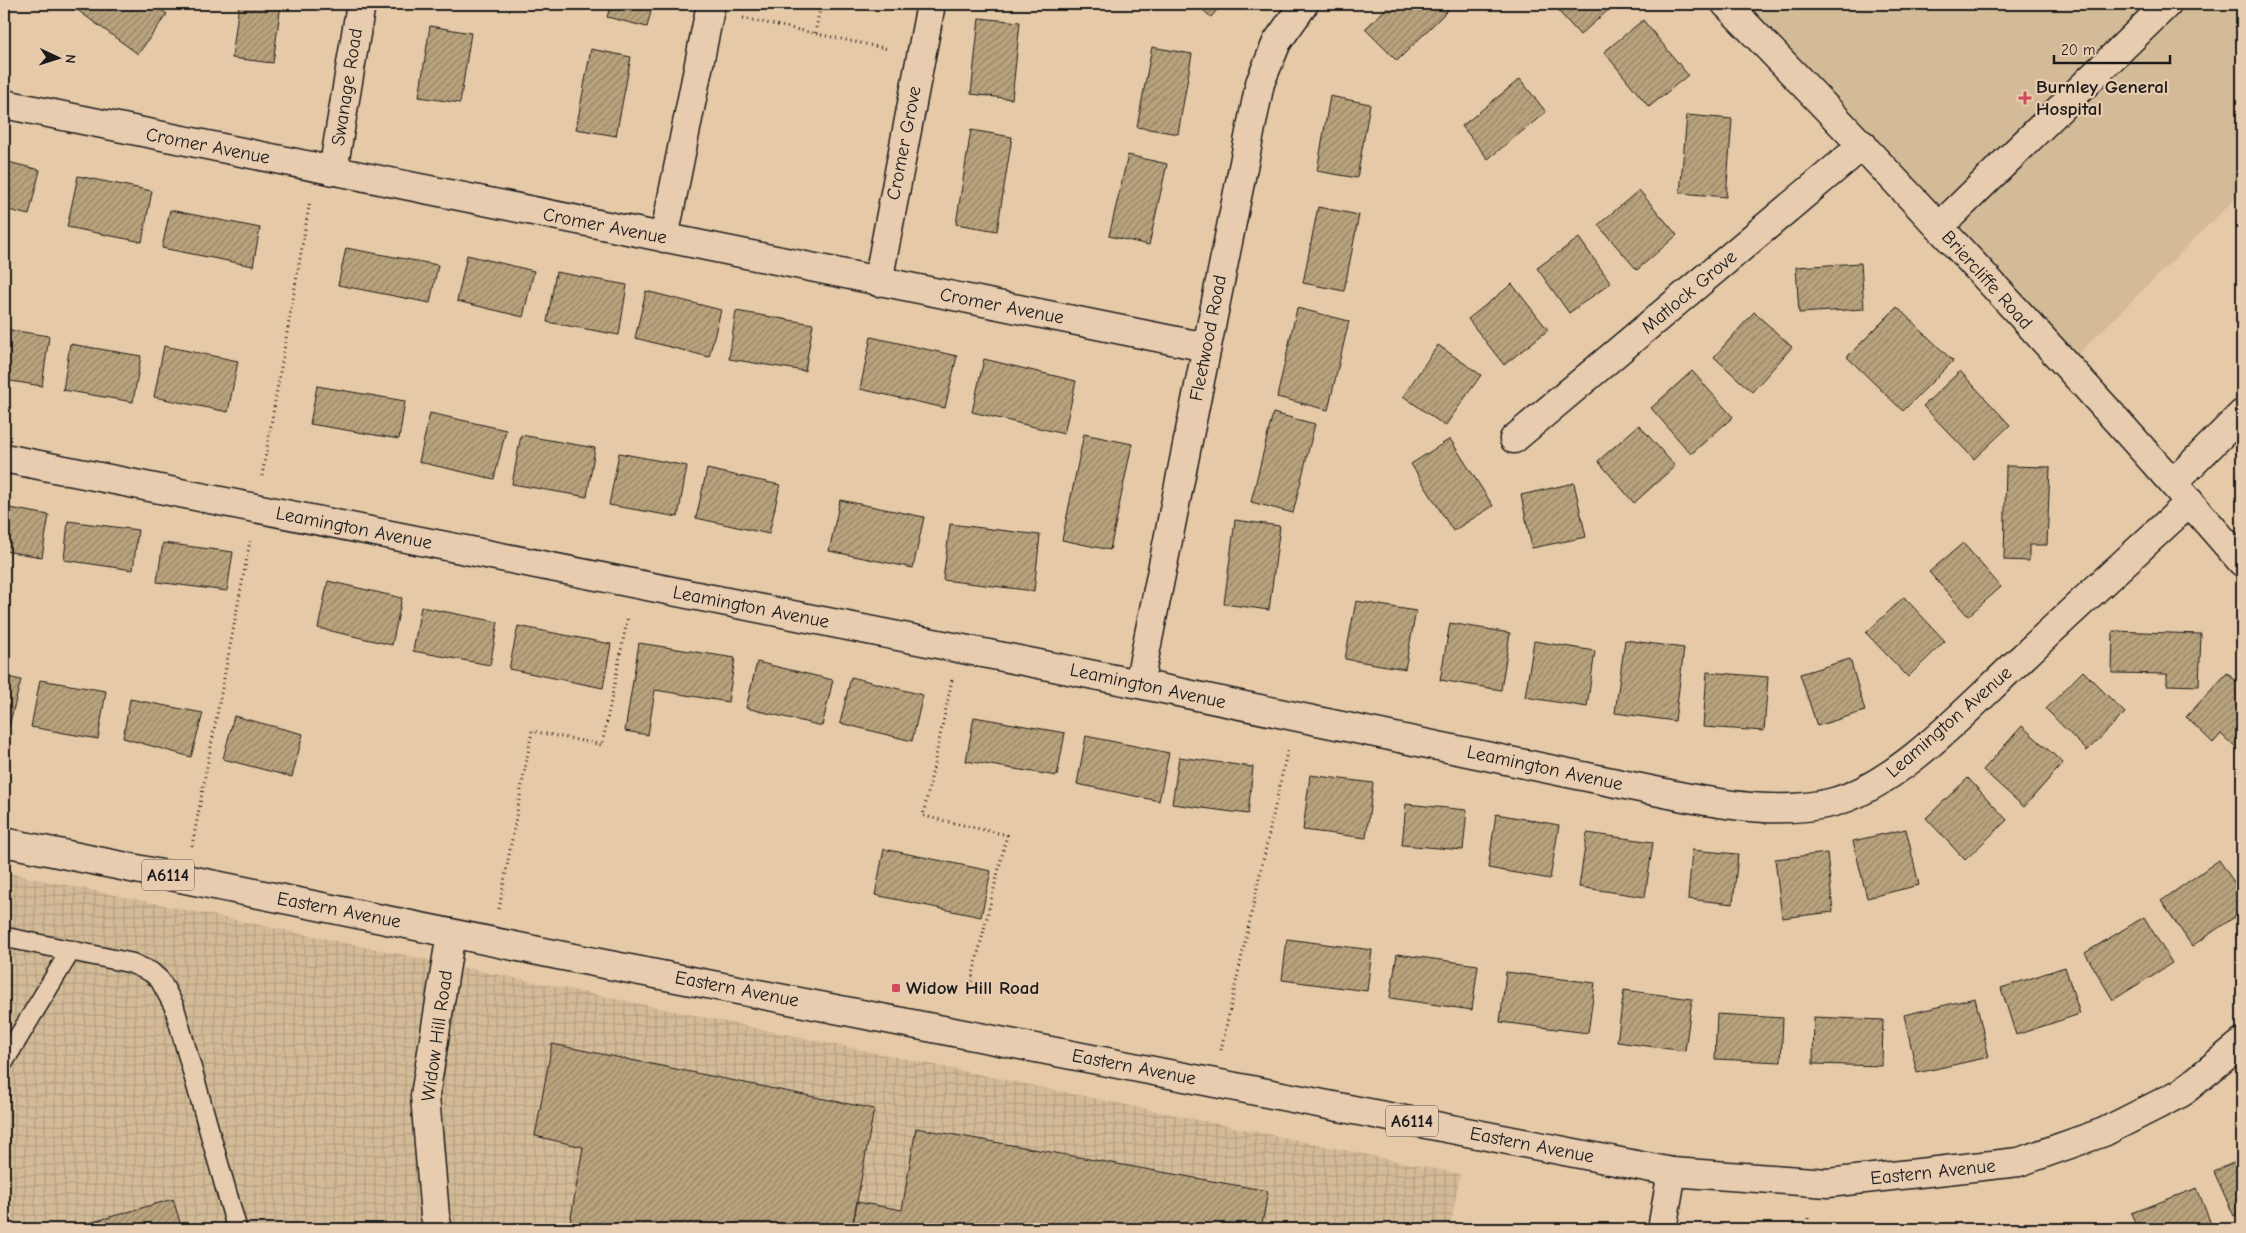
<svg xmlns="http://www.w3.org/2000/svg" width="2246" height="1233" font-family="'Comic Neue',sans-serif">
<defs>
<pattern id="industrial-grid" width="8" height="8" patternUnits="userSpaceOnUse" patternTransform="scale(1.25)"><rect width="8" height="8" fill="#d4bb97"/><path d="M0 4h8M4 0v8" fill="none" stroke="#b5a082"/></pattern>
<pattern id="building-hatch" width="6" height="6" patternUnits="userSpaceOnUse" patternTransform="scale(1.25)"><rect width="6" height="6" fill="#b9a37d"/><path d="M-1 1l2-2M0 6l6-6M5 7l2-2" fill="none" stroke="#968466"/></pattern>
</defs>
<rect width="100%" height="100%" fill="#e6caa7"/>
<filter id="ink" filterUnits="userSpaceOnUse"><feTurbulence type="fractalNoise" baseFrequency=".02" numOctaves="2"/><feDisplacementMap in="SourceGraphic" scale="10" xChannelSelector="R" yChannelSelector="G"/><feConvolveMatrix kernelMatrix="1 2 1 2 8 2 1 2 1" color-interpolation-filters="sRGB"/></filter>
<g filter="url(#ink)">
<path fill="#d4bb97" d="M1717 4H2242V192L2066 366Z"/>
<path fill="url(#industrial-grid)" d="M4 872 1460 1174 1450 1229H4Z"/>
<path fill="url(#building-hatch)" stroke="#1c1c1c" d="M79 4H153L167 14 138 54 76 9Z
M239 4H281L273 63 232 58Z
M611 4H653L647 27 607 17Z
M1196 4H1222L1211 17Z
M1391 4H1450L1452 6 1397 61 1365 29Z
M1552 4H1615L1580 35Z
M979 18 1020 22 1012 99 971 94Z
M1643 20 1688 75 1649 107 1604 52Z
M430 26 471 33 460 103 419 97Z
M1152 47 1192 54 1178 134 1137 127Z
M591 49 631 57 616 136 576 129Z
M1520 79 1546 112 1488 159 1462 126Z
M1330 96 1370 104 1357 178 1317 171Z
M1687 115 1732 119 1726 197 1680 193Z
M971 130 1012 137 997 231 956 224Z
M1128 155 1167 164 1149 245 1109 236Z
M4 161 40 170 29 215 4 209Z
M78 176 152 191 142 242 67 227Z
M1639 190 1677 235 1637 270 1598 225Z
M1318 207 1359 215 1344 291 1303 283Z
M170 210 260 228 253 266 162 248Z
M1579 238 1611 283 1569 313 1537 268Z
M346 248 438 265 430 303 338 285Z
M467 255 534 271 523 317 457 301Z
M1861 263 1864 309 1799 313 1796 267Z
M556 272 627 285 619 335 547 322Z
M1512 284 1548 330 1504 365 1468 319Z
M646 291 721 310 709 357 635 338Z
M1897 307 1953 361 1903 411 1847 357Z
M1297 308 1349 321 1328 410 1277 397Z
M736 311 813 324 805 371 729 359Z
M1754 312 1792 347 1752 392 1714 357Z
M4 329 49 336 42 386 4 380Z
M871 337 957 356 945 408 860 389Z
M70 344 141 356 133 402 63 390Z
M1438 345 1481 375 1445 426 1403 396Z
M164 346 238 361 228 412 154 397Z
M984 359 1076 381 1064 434 972 412Z
M1692 371 1733 417 1691 454 1651 408Z
M1960 371 2010 425 1974 459 1923 406Z
M317 386 405 401 399 439 310 424Z
M430 413 506 430 494 479 419 462Z
M1273 413 1315 424 1293 513 1251 502Z
M1639 425 1675 466 1634 503 1598 461Z
M1084 434 1132 444 1110 550 1062 540Z
M521 435 595 448 587 497 512 484Z
M1450 439 1493 506 1453 531 1411 464Z
M619 453 687 466 678 517 609 505Z
M2006 466 2050 467 2047 545H2029V561L2004 560Z
M707 469 780 485 769 534 696 518Z
M1574 483 1586 537 1532 548 1521 495Z
M840 500 924 517 913 568 829 551Z
M4 507 49 515 42 557 4 551Z
M1235 520 1280 526 1269 610 1224 604Z
M68 521 138 530 133 570 64 560Z
M950 524 1040 535 1034 591 943 580Z
M163 543 233 552 227 591 157 582Z
M1963 543 2001 587 1968 616 1929 572Z
M328 581 402 598 392 645 318 628Z
M1904 597 1945 641 1908 677 1866 633Z
M1356 601 1416 611 1405 669 1345 659Z
M421 607 498 622 490 665 413 651Z
M1450 623 1510 633 1501 690 1440 680Z
M518 626 611 644 603 688 509 669Z
M2113 631 2201 634 2199 686 2167 685V674L2112 673Z
M1625 640 1684 648 1675 721 1615 713Z
M1534 641 1595 651 1587 707 1525 697Z
M639 643 735 658 728 702 655 690 648 735 625 731Z
M1850 659 1865 711 1817 726 1800 674Z
M757 662 833 680 822 726 746 708Z
M2083 671 2125 713 2087 751 2046 709Z
M1707 672 1768 677 1764 731 1703 727Z
M2227 673 2242 687V754L2221 734 2213 743 2186 717Z
M4 676 21 680 9 726 4 725Z
M851 677 923 695 912 741 840 723Z
M40 680 106 691 98 739 31 727Z
M130 699 203 713 191 757 123 738Z
M234 716 303 734 292 777 223 759Z
M974 717 1065 733 1057 776 966 761Z
M2022 726 2063 763 2024 807 1983 770Z
M1086 736 1169 753 1159 801 1077 784Z
M1179 757 1253 767 1248 814 1172 804Z
M1310 775 1373 783 1366 838 1303 830Z
M1968 778 2007 820 1965 860 1926 818Z
M1406 804 1467 810 1463 850 1402 845Z
M1496 814 1559 825 1550 879 1488 868Z
M1906 829 1919 885 1867 898 1853 841Z
M1587 833 1653 842 1645 897 1579 887Z
M884 849 991 871 981 917 875 895Z
M1692 850 1738 854 1733 904 1688 899Z
M1827 853 1833 912 1782 918 1775 859Z
M2219 860 2242 894V912L2192 946 2161 901Z
M2144 917 2172 963 2113 1000 2085 953Z
M1287 939 1372 950 1367 991 1282 980Z
M1397 954 1478 965 1472 1010 1390 998Z
M2065 967 2080 1014 2016 1035 2001 988Z
M1506 972 1595 983 1588 1033 1500 1022Z
M1624 990 1692 999 1685 1051 1617 1042Z
M1975 998 1989 1057 1917 1073 1904 1015Z
M1717 1014 1783 1018 1781 1062 1715 1059Z
M1814 1017 1883 1020 1882 1066 1813 1064Z
M552 1044 874 1109 852 1229H569L583 1147 535 1136Z
M916 1128 1268 1191 1261 1229H852L857 1202 902 1210Z
M2242 1158V1212L2234 1216 2214 1172Z
M2197 1188 2213 1229H2137L2131 1213Z
M173 1199 182 1229H68Z"/>
<g fill="none" stroke-linecap="round" stroke-linejoin="round">
<g stroke="#1c1c1c" stroke-width="22">
<path id="service" d="M4 937 131 963 151 972 160 980 174 1006 237 1229
M4 1061 71 950"/>
</g>
<g stroke="#1c1c1c" stroke-width="31">
<path id="minor" d="M4 104 1206 347
M333 171 361 4
M1939 227 2167 4
M664 238 711 4
M878 282 931 4
M1514 439 1863 145
M4 458 1139 684 1684 797C1732 806 1782 814 1830 803 1897 787 1971 705 2021 659 2077 606 2134 554 2190 502
M2173 483 2242 414
M1139 684 1260 83 1277 42 1304 4
M438 1229 435 1216 425 1096 451 933
M1662 1229 1672 1172"/>
</g>
<g stroke="#1c1c1c" stroke-width="31">
<path id="tertiary" d="M1726 4C1902 185 2076 371 2242 562"/>
</g>
<g stroke="#1c1c1c" stroke-width="31">
<path id="trunk" d="M4 842 558 955 1672 1172 1828 1183 2019 1162 2104 1132 2181 1093 2242 1043"/>
</g>
<path stroke="#1c1c1c" stroke-width="3" stroke-dasharray="1 4" stroke-linecap="butt" d="M743 18 888 49
M815 33 821 4
M262 476 310 201
M952 680 923 816 1007 835 967 999
M192 846 250 541
M499 909 532 731 602 745 628 616
M1221 1050 1288 748
M1808 1229V1215"/>
<use href="#service" stroke="#e8ccaf" stroke-width="19"/>
<use href="#minor" stroke="#e8ccaf" stroke-width="28"/>
<use href="#tertiary" stroke="#e8ccaf" stroke-width="28"/>
<use href="#trunk" stroke="#e8ccaf" stroke-width="28"/>
</g>
</g>
<g fill="#d1495b" stroke="#e8ccaf" stroke-width="2">
<path d="M2022.5 90.5h5v5h5v5h-5v5h-5v-5h-5v-5h5z"/>
<rect x="891" y="983" width="10" height="10" rx="2.5"/>
</g>
<g text-anchor="middle" dominant-baseline="central" stroke-width="4.5" stroke-linejoin="round" paint-order="stroke">
<g fill="#e8ccaf" stroke="#595148" stroke-width="1">
<rect x="142" y="859.5" width="52" height="31" rx="4"/>
<rect x="1386" y="1105.5" width="52" height="31" rx="4"/>
</g>
<g font-size="18" font-weight="bold" fill="#1c1c1c">
<text x="168" y="875">A6114</text>
<text x="1412" y="1121">A6114</text>
</g>
<g font-size="19" fill="#1c1c1c" stroke="#e8ccaf">
<text transform="translate(347 87) rotate(-81)">Swanage Road</text>
<text transform="translate(904 143) rotate(-79)">Cromer Grove</text>
<text transform="translate(208 146) rotate(11)">Cromer Avenue</text>
<text transform="translate(605 226) rotate(11)">Cromer Avenue</text>
<text transform="translate(1987 280) rotate(48)">Briercliffe Road</text>
<text transform="translate(1689 292) rotate(-40)">Matlock Grove</text>
<text transform="translate(1002 306) rotate(11)">Cromer Avenue</text>
<text transform="translate(1208 338) rotate(-79)">Fleetwood Road</text>
<text transform="translate(354 528) rotate(11)">Leamington Avenue</text>
<text transform="translate(751 607) rotate(11)">Leamington Avenue</text>
<text transform="translate(1148 686) rotate(12)">Leamington Avenue</text>
<text transform="translate(1949 722) rotate(-41)">Leamington Avenue</text>
<text transform="translate(1545 768) rotate(12)">Leamington Avenue</text>
<text transform="translate(339 910) rotate(11)">Eastern Avenue</text>
<text transform="translate(737 989) rotate(11)">Eastern Avenue</text>
<text transform="translate(437 1036) rotate(-82)">Widow Hill Road</text>
<text transform="translate(1134 1067) rotate(11)">Eastern Avenue</text>
<text transform="translate(1532 1145) rotate(11)">Eastern Avenue</text>
<text transform="translate(1933 1172) rotate(-6)">Eastern Avenue</text>
</g>
<g font-size="19" font-weight="bold" fill="#1c1c1c" stroke="#e8ccaf" text-anchor="start">
<text x="2036" y="87">Burnley General<tspan x="2036" dy="22">Hospital</tspan></text>
<text x="906" y="988">Widow Hill Road</text>
</g>
</g>
<rect width="2246" height="1233" fill="none" stroke="#e8ccaf" stroke-width="20"/>
<rect x="10" y="10" width="2226" height="1213" fill="none" stroke="#1c1c1c" stroke-width="2" filter="url(#ink)"/>
<g transform="translate(58 58) rotate(94)" stroke="#e8ccaf" stroke-width="4" paint-order="stroke">
<path d="M0-4L9 19L0 12L-9 19Z" fill="#1c1c1c"/>
<text y="-8" font-size="14" font-weight="bold" text-anchor="middle" fill="#1c1c1c">N</text>
</g>
<path d="M2054 55v8h116v-8" fill="none" stroke="#1c1c1c" stroke-width="2.5"/>
<text x="2061" y="55" font-size="15" fill="#1c1c1c" stroke="#e8ccaf" stroke-width="4" paint-order="stroke">20 m</text>
</svg>
